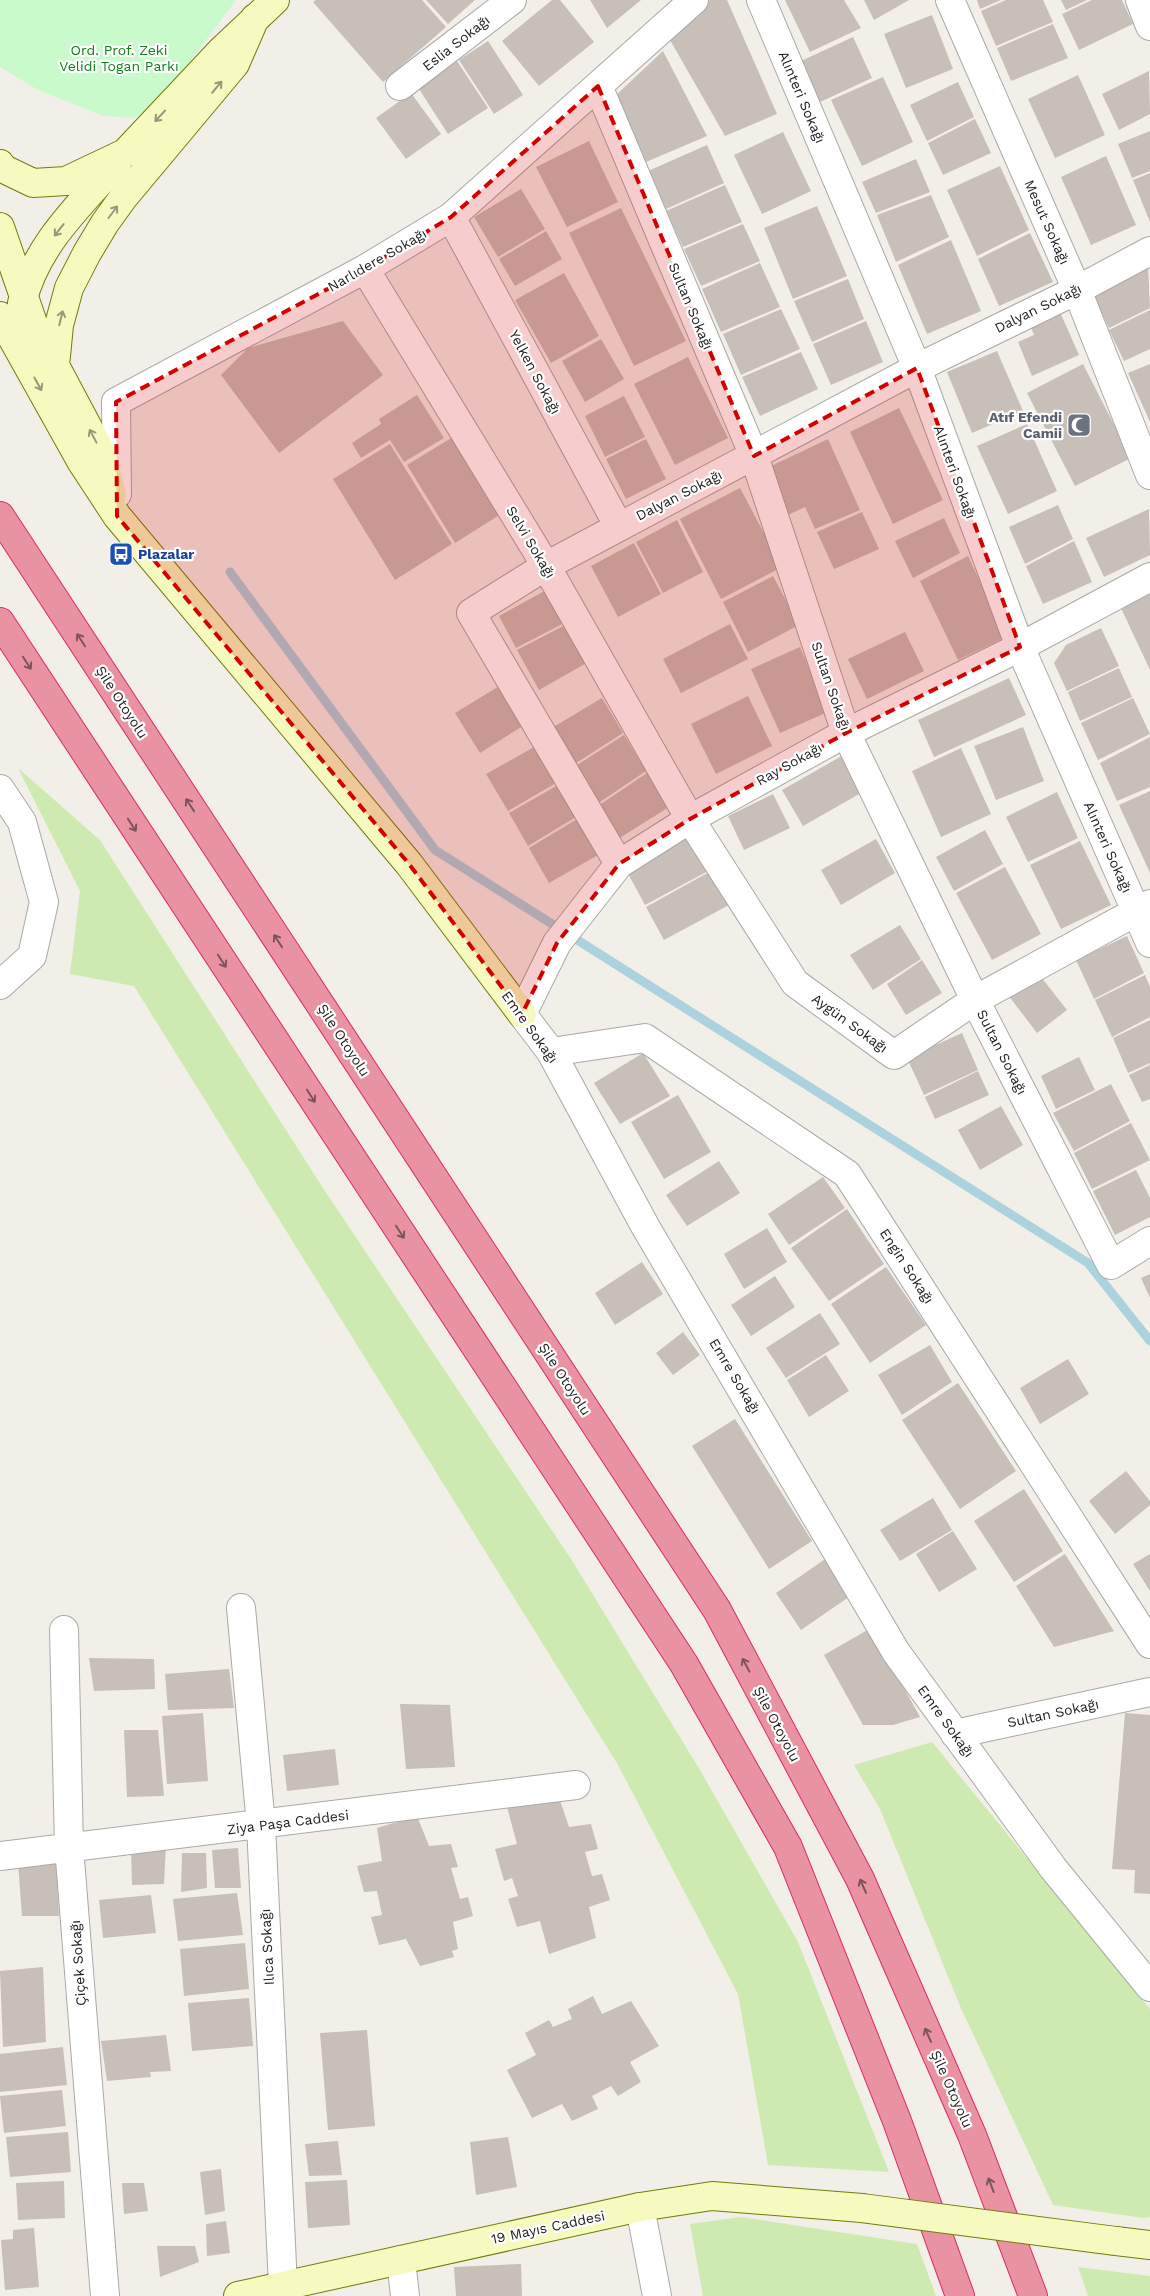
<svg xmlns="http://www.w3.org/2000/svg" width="1150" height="2296" font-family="'Work Sans',sans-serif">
<rect width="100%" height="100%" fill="#f2efe9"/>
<path fill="#cdebb0" d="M18 768 100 840 325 1191 573 1562 700 1770 798 1942 889 2172 768 2165 738 1994 618 1765 134 986 70 974 80 891Z
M932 1742 1150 2009V2217L1143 2218 1053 2205 960 2006 880 1809 854 1765Z
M741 2217 917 2244 936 2296H703L690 2224Z
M1078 2267 1150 2276V2296H1088Z"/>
<path fill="#c8facc" d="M0 0H236L158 104 134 118 103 116 38 90 0 67Z"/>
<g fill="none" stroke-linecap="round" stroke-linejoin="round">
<path stroke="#aad3df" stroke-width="9" d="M230 572 435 850 1088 1263 1150 1341"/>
</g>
<path fill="#c7bfb8" d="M316 0H422L446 27 383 82 313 2Z
M426 0H475L448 24Z
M552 0H560L594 42 539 86 502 41Z
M590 0H641L607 28Z
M710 0H727L777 114 725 136 666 33Z
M785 0H844L861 28 810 52Z
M864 0H909L874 20Z
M977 0H1001L980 9Z
M1006 0H1043L1053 22 996 46 981 11Z
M1061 0H1087L1066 10Z
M1092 0H1122L1133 24 1079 50 1062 14Z
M932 15 953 69 906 88 884 34Z
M1053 24 1068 58 1011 81 997 48Z
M853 37 872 78 820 102 801 61Z
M488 41 523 95 494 114 459 60Z
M663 51 707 136 646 162 614 97Z
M457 61 488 108 448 134 417 86Z
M1149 71 1150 114 1119 130 1102 94Z
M1078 75 1105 135 1055 158 1028 99Z
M883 77 913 142 862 166 831 100Z
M958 82 974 117 927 141 910 105Z
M411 93 441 134 406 159 376 118Z
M975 119 991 153 943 175 928 143Z
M1150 131V171L1132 178 1118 144Z
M783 132 811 191 762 214 734 155Z
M589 141 618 202 567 227 536 167Z
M707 145 724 183 666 209 648 171Z
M1106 156 1136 225 1091 245 1061 177Z
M916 159 930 192 876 213 862 182Z
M1000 166 1029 230 977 256 947 190Z
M1150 173V222L1133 180Z
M725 185 742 222 683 247 666 211Z
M521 189 545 229 498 257 474 217Z
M931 195 949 237 896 262 877 215Z
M817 206 847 276 793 299 764 228Z
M621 208 686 341 634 366 569 233Z
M743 224 760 261 701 286 684 249Z
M546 231 562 259 515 286 499 259Z
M1030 233 1053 282 999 306 978 259Z
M951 240 981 311 927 334 898 265Z
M760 263 780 307 721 332 702 289Z
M1148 265 1150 308 1109 328 1091 293Z
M564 273 599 336 551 363 515 300Z
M848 279 864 319 812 342 794 301Z
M781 309 800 349 741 375 723 334Z
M1150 310V349L1124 361 1109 330Z
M1060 312 1079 355 1032 376 1018 342 1034 335 1030 325Z
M343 321 383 375 279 453 221 375 248 348Z
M866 321 883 362 831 385 813 344Z
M601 339 624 379 585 402 562 361Z
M997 351 1023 411 972 433 947 372Z
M801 352 818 389 760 416 742 377Z
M688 357 728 438 675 465 634 384Z
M1083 364 1131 458 1075 486 1027 393Z
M1150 364V422L1128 373Z
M417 395 444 438 404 462 390 440 361 458 352 443 381 424 379 419Z
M624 396 645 437 605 457 585 416Z
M899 408 943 500 893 524 850 432Z
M1027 424 1057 491 1008 514 977 446Z
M453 437 501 514 455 543 407 465Z
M646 439 666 479 626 499 606 459Z
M828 439 860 510 815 529 805 507 788 515 767 468Z
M390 444 452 544 395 580 333 479Z
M740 488 782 567 721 599 680 519Z
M1058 505 1073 539 1025 564 1009 527Z
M1149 509 1150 555 1104 577 1086 538Z
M862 512 879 549 834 569 817 532Z
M944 518 960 553 913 578 895 541Z
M677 520 703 572 663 593 636 542Z
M1074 541 1092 582 1043 604 1026 566Z
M634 543 661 594 618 617 591 566Z
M968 556 1006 637 958 660 920 581Z
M773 576 799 625 748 652 723 602Z
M550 588 568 621 516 648 499 616Z
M1150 594V670L1121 608Z
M569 623 590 661 539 690 517 650Z
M730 624 748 659 681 693 663 659Z
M1101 628 1119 666 1067 691 1054 663 1066 645Z
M905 632 924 671 867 699 848 659Z
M800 647 828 712 780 733 751 669Z
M1119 668 1132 697 1080 721 1068 692Z
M1009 678 1026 715 934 757 918 720Z
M501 685 526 724 480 753 455 713Z
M748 696 772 746 716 774 691 724Z
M602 698 623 733 573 765 550 729Z
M1133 698 1150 734 1098 760 1081 723Z
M1023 727 1044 781 996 800 974 746Z
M624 735 646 771 597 804 574 767Z
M1150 737V787L1117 801 1100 763Z
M536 746 556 783 508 811 486 774Z
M961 748 991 814 941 837 912 771Z
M847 753 868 789 803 826 782 790Z
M647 773 669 807 618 839 598 806Z
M558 785 576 817 528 846 509 813Z
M1150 791V873L1119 805Z
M1057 792 1078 838 1028 862 1006 817Z
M773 794 790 828 744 850 728 816Z
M577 819 598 855 549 883 529 848Z
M985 830 1003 864 954 891 936 857Z
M691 835 710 870 645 905 626 870Z
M876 839 895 873 841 905 821 870Z
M1080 841 1111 905 1061 929 1030 865Z
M1005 867 1041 934 992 960 956 893Z
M711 871 729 905 664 940 646 907Z
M900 925 921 959 873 990 850 955Z
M1127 936 1144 973 1094 999 1076 960Z
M922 960 942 993 906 1015 887 984Z
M1037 972 1067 1010 1037 1033 1008 995Z
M1145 975 1150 987V1017L1112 1037 1095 1000Z
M1150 1020V1063L1128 1073 1113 1038Z
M962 1033 978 1070 924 1095 907 1058Z
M643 1053 670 1096 620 1124 594 1083Z
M1079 1057 1095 1090 1056 1109 1041 1076Z
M1150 1065V1099L1142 1102 1129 1075Z
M978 1071 989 1095 935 1119 925 1097Z
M1111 1084 1130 1121 1074 1151 1053 1113Z
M678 1095 711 1152 664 1179 631 1122Z
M1001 1106 1023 1145 980 1170 958 1130Z
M1131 1123 1150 1160 1092 1189 1074 1153Z
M719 1161 740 1193 687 1226 666 1195Z
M1136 1170 1150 1198V1217L1115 1235 1093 1191Z
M823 1177 845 1208 789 1245 768 1214Z
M847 1209 884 1264 829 1301 791 1248Z
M767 1228 787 1262 744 1289 724 1254Z
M642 1262 663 1294 615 1325 595 1293Z
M886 1267 926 1325 870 1363 831 1304Z
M1150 1274V1298L1141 1278Z
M775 1276 795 1307 751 1336 731 1305Z
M820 1313 840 1344 786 1378 766 1348Z
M683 1332 700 1355 673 1375 656 1353Z
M930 1345 952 1382 902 1415 878 1375Z
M826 1355 849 1391 809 1417 787 1380Z
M1068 1359 1089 1394 1040 1424 1020 1388Z
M958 1383 1016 1471 960 1509 902 1420Z
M735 1419 812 1541 769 1569 692 1446Z
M1126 1471 1150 1501V1505L1115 1534 1089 1501Z
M1024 1489 1063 1551 1014 1582 974 1521Z
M933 1498 952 1530 900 1561 880 1530Z
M953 1531 977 1569 939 1592 916 1554Z
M834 1553 859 1590 801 1630 776 1593Z
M1065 1554 1114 1631 1054 1647 1016 1586Z
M1150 1554V1591L1133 1564Z
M871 1628 920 1717 893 1725H863L824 1655Z
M89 1658 154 1659 155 1689 94 1691Z
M229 1669 234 1708 168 1710 165 1674Z
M400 1704 450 1705 455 1767 406 1769Z
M203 1713 208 1781 167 1784 162 1716Z
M1125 1713 1150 1715V1894L1134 1893 1135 1870 1112 1869Z
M124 1730H158L164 1796 127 1797Z
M335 1749 339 1785 287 1791 283 1755Z
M559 1797 569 1827 591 1824 598 1849 585 1852 592 1876 602 1874 610 1900 589 1907 596 1938 549 1954 540 1921 517 1927 508 1899 518 1896 512 1878 504 1881 495 1849 517 1844 507 1807Z
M417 1816 429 1846 451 1844 458 1867 451 1868 460 1899 468 1897 473 1916 453 1922 458 1949 452 1951 454 1957 420 1966 406 1939 379 1945 371 1917 382 1915 377 1891 364 1892 357 1866 382 1861 377 1828Z
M166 1846 164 1884 132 1885 131 1850Z
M238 1848 241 1888H215L212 1850Z
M182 1853H206L207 1888 181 1892Z
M56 1860 59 1916H22L18 1863Z
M237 1893 243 1935 178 1941 173 1899Z
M151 1895 156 1933 103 1938 99 1900Z
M245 1943 249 1989 184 1996 180 1949Z
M43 1967 46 2042 3 2047 0 1971Z
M593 1996 602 2014 631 2001 659 2046 630 2062 641 2082 618 2096 611 2086 592 2096 598 2109 572 2121 562 2104 532 2118 507 2070 536 2055 525 2033 549 2020 553 2027 572 2019 568 2009Z
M249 1998 253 2046 192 2051 188 2003Z
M367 2030 375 2126 328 2130 320 2033Z
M166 2035 171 2071 150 2072 151 2077 107 2081 101 2041Z
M63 2047 67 2085 0 2092V2054Z
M62 2090 66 2126 4 2133 0 2096Z
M68 2132 71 2172 10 2177 6 2137Z
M508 2137 517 2187 476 2195 470 2142Z
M338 2141 342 2175 309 2176 305 2144Z
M221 2169 225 2211 205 2215 200 2172Z
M347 2180 350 2225 308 2228 305 2182Z
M64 2181 65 2218 18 2220 16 2183Z
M122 2183H144L148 2211 124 2214Z
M226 2221 230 2253 207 2256 206 2224Z
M34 2228 39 2287 5 2290 1 2240 13 2239V2230Z
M157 2246H195L199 2262 160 2277Z
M521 2264 522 2296H456L454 2267Z"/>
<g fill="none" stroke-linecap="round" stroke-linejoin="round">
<g stroke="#a9a9a9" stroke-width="30">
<path id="street" d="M761 0 917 368 1020 647 1150 943
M950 0 1077 290 1150 475
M1140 0 1150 26
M400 86 512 0
M598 86 754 456 846 733 975 1000 1111 1265 1150 1241
M451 217 619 527
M365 269 546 566 690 819 795 983 894 1055 975 1000 1150 904
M117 494 116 402 365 269 451 217 694 0
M1150 577 1020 647 846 733 690 819 619 864 557 943 522 1014 551 1052 645 1226 896 1652 1053 1868 1150 1987
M0 789 22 822 44 902 32 956 0 985
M619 864 471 613 546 566 917 368 1077 290 1150 251
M551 1052 645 1038 847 1174 1150 1644
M241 1608 261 1825 283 2286
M64 1630 69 1847 105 2296
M955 1734 1150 1692
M0 1856 576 1785
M640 2207 657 2296
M401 2260 405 2296"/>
</g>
<g stroke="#707d05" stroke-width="30">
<path id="secondary" d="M0 164 4 169 33 183 66 181 125 153 220 52 275 0
M0 227 34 326 100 450 112 495
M22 303C35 246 80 205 117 163
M0 316 81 461 117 516 409 864 522 1014
M55 366 59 325 69 288 87 253 105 223 123 198 235 64 255 18
M1116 2241 1150 2245
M238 2296 640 2207 712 2196 862 2208"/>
</g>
<g stroke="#dc2a67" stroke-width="30">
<path id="highway" d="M0 516 717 1610 860 1879 972 2135 1033 2296
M0 622 684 1664 788 1847 897 2121 960 2296"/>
</g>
<use href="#street" stroke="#fff" stroke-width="28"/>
<use href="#secondary" stroke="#f7fabf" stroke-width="28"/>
<use href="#highway" stroke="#e892a2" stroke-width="28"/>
<g stroke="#707d05" stroke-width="30" stroke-linecap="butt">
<path id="secondary-bridge" d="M862 2208 1116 2241"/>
</g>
<use href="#secondary-bridge" stroke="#f7fabf" stroke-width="28"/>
</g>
<defs><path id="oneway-shaft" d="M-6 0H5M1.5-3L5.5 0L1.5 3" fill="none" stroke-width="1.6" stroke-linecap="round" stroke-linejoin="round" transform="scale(1.25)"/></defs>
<g stroke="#979978">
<use href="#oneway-shaft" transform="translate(217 87) rotate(-50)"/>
<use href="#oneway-shaft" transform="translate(160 116) rotate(133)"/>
<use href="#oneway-shaft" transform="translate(113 212) rotate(-53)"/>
<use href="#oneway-shaft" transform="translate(59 230) rotate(128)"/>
<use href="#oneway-shaft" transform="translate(61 318) rotate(-76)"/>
<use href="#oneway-shaft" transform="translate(38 384) rotate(61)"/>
<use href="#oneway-shaft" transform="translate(93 436) rotate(-118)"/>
</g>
<g stroke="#7b545c">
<use href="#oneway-shaft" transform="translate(81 640) rotate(-123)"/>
<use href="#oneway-shaft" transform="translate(27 663) rotate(57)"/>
<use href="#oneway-shaft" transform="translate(190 805) rotate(-123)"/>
<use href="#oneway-shaft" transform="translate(132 825) rotate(57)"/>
<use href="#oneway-shaft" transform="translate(278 941) rotate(-123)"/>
<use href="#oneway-shaft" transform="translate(222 961) rotate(57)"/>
<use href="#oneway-shaft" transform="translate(311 1096) rotate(57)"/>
<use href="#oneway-shaft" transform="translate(400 1232) rotate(57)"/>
<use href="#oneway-shaft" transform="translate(746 1665) rotate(-118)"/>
<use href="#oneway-shaft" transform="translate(863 1886) rotate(-114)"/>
<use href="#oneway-shaft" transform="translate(928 2035) rotate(-114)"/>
<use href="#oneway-shaft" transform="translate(991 2185) rotate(-111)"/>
</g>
<path fill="#d40000" fill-opacity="0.2" stroke="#d40000" stroke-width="4" stroke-dasharray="10 6" stroke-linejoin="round" d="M598 86 754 456 917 368 1020 647 846 733 690 819 619 864 557 943 522 1014 409 864 117 516 116 402 365 269 451 217Z"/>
<defs>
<g id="mosque-square" transform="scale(1.25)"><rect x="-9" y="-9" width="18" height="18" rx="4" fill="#6b7280" stroke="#fff"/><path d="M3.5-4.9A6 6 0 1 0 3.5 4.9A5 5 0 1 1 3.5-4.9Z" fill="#fff"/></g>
<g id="bus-square" transform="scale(1.25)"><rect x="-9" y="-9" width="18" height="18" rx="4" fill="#1a4fb4" stroke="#fff"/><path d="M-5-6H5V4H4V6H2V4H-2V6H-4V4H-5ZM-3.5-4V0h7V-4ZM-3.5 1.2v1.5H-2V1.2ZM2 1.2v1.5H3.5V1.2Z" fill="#fff"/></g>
</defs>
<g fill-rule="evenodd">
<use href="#mosque-square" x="1079" y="425"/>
<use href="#bus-square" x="121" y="554"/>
</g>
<g text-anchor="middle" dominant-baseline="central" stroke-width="4.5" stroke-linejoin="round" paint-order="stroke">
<g font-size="14" fill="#222" stroke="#fff">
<text transform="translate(456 43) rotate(-38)">Eslia Sokağı</text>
<text transform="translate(802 97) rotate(67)">Alınteri Sokağı</text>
<text transform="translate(1047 222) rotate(66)">Mesut Sokağı</text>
<text transform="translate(377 260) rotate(-30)">Narlıdere Sokağı</text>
<text transform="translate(691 306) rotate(67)">Sultan Sokağı</text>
<text transform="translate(1038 308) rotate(-26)">Dalyan Sokağı</text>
<text transform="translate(535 372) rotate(62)">Yelken Sokağı</text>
<text transform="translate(955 472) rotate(70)">Alınteri Sokağı</text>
<text transform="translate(679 495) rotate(-27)">Dalyan Sokağı</text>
<text transform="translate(531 542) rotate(59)">Selvi Sokağı</text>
<text transform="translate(831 686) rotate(71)">Sultan Sokağı</text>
<text transform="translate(122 702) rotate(57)">Şile Otoyolu</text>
<text transform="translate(789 764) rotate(-29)">Ray Sokağı</text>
<text transform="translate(1108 847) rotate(66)">Alınteri Sokağı</text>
<text transform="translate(850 1023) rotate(36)">Aygün Sokağı</text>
<text transform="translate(530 1027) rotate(54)">Emre Sokağı</text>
<text transform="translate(344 1040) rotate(57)">Şile Otoyolu</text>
<text transform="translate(1002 1052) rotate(63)">Sultan Sokağı</text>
<text transform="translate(907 1266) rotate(57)">Engin Sokağı</text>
<text transform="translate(735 1376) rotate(59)">Emre Sokağı</text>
<text transform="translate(565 1379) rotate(57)">Şile Otoyolu</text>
<text transform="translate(1053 1713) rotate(-12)">Sultan Sokağı</text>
<text transform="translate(946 1721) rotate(54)">Emre Sokağı</text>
<text transform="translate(777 1724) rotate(62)">Şile Otoyolu</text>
<text transform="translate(288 1822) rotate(-7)">Ziya Paşa Caddesi</text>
<text transform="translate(267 1947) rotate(-93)">Ilıca Sokağı</text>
<text transform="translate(78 1963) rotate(-94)">Çiçek Sokağı</text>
<text transform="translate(952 2089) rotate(66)">Şile Otoyolu</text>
<text transform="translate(548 2227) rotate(-12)">19 Mayıs Caddesi</text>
</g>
<g font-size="14" fill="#0c8416" stroke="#fff">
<text x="119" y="50">Ord. Prof. Zeki<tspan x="119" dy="16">Velidi Togan Parkı</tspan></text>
</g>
<g font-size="14" font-weight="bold" fill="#5b616d" stroke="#fff" text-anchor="end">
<text x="1062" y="417">Atıf Efendi<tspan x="1062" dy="16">Camii</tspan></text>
</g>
<g font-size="14" font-weight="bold" fill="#164399" stroke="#fff" text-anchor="start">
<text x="138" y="554">Plazalar</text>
</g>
</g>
</svg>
